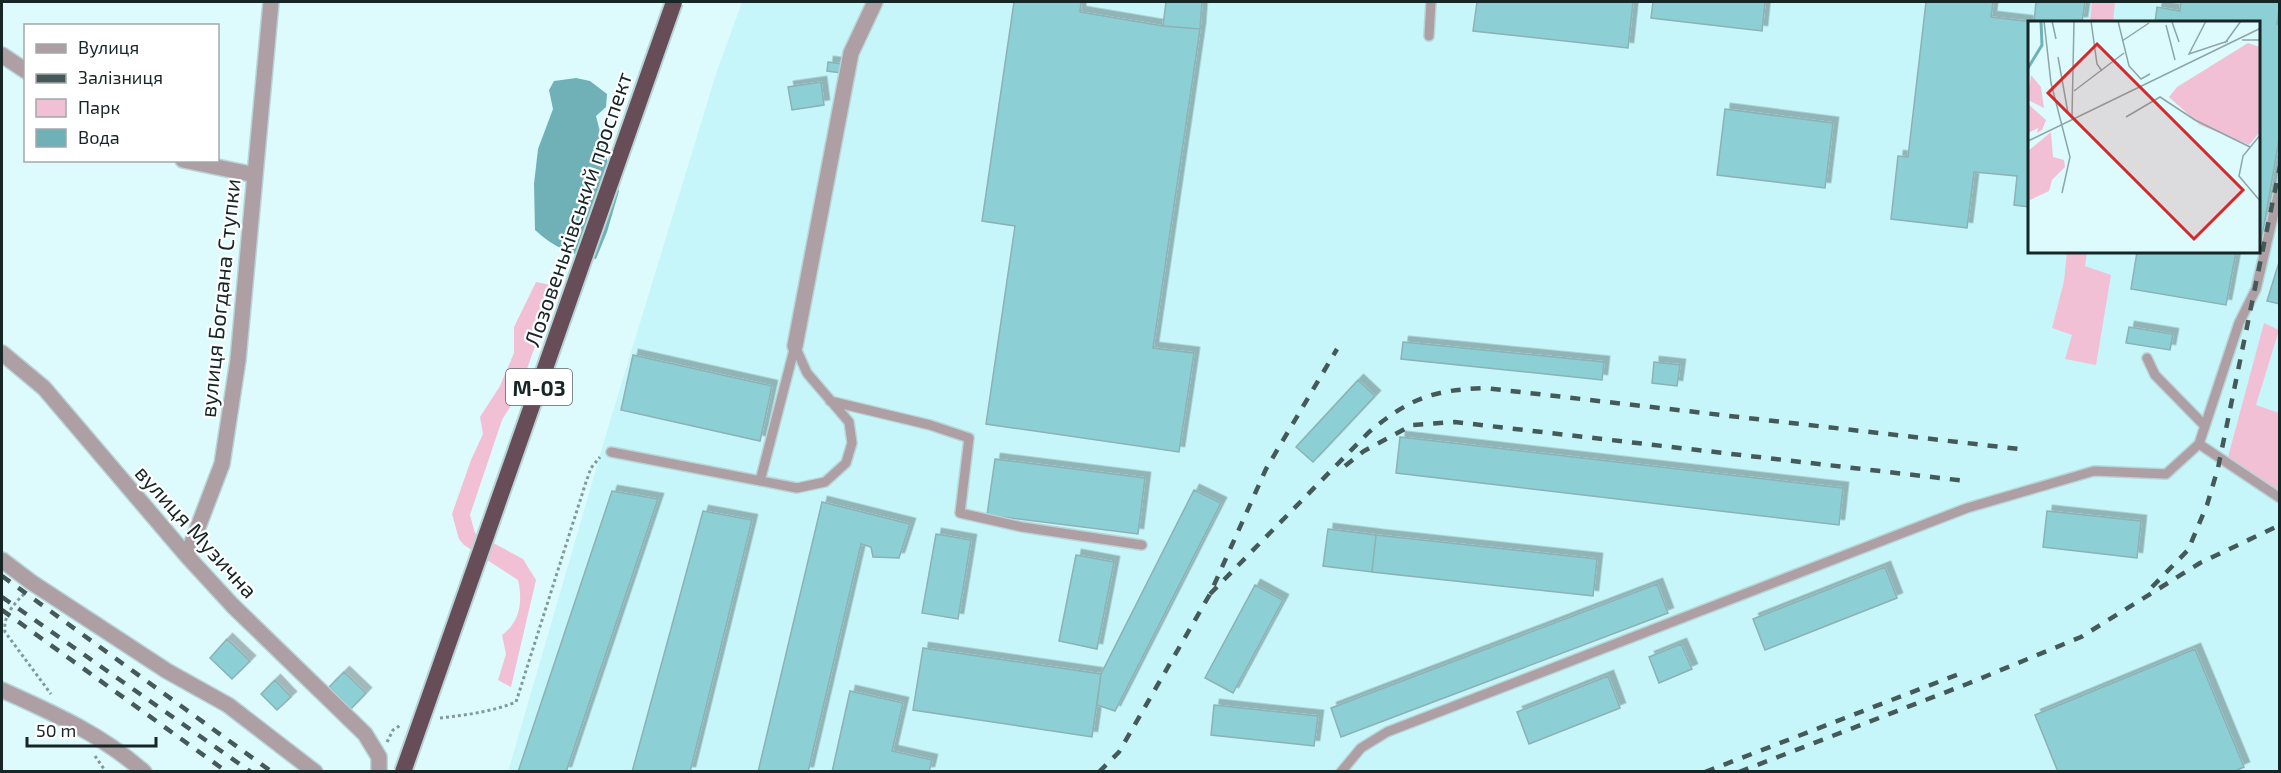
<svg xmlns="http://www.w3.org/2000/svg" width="2281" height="773" font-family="'Exo 2',sans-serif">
<defs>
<filter id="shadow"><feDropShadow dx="5.5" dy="-5.5" stdDeviation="0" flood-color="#0004"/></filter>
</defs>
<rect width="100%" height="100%" fill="#ddfbfd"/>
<path fill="#c6f6f9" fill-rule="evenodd" d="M742 2H2279V771L508 772 610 421 716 74ZM2029 22H2258V252H2029Z"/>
<path fill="#f2c0d4" d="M2092 2H2115L2113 22H2090Z
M2067 252H2087L2085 266 2111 275 2096 365 2065 359 2072 335 2052 328 2064 281Z
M536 282 551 285 553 296 518 394 502 420 470 515 475 533 523 559 536 580 511 687 498 680 506 654 502 635C520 622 523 601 518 580L464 545 459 539 452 514 471 460 483 434 480 417 500 386 514 353V327Z
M2264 323 2279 330 2256 405 2279 413V491L2228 457Z"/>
<path fill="#6fb1b6" d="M576 78 590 81 607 94 606 107 596 116 609 167 619 191 607 232 596 259C569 253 556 249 535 230L534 184 538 149 553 109 549 90 554 81Z"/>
<path fill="#8ccfd4" stroke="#8db1b4" stroke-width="1.5" filter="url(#shadow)" d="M1014 2H1081L1080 12 1163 26 1200 29 1153 348 1194 353 1179 452 986 424 1015 226 982 221Z
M1166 2H1202L1200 29 1163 26Z
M1477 2H1633L1628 48 1473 31Z
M1653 2H1765L1762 31 1651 18Z
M1926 2H1993L1991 17 2034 22 2036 2H2085L2082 22H2029V207L2014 205 2017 176 1974 172 1967 228 1891 219 1898 156 1908 157Z
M2181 2H2280L2277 24H2280V134L2260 249 2258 22H2155L2157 7 2180 11Z
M828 62 842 64 841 73 827 71Z
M821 82 824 105 792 110 788 87Z
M1725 109 1833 123 1825 188 1717 175Z
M2137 252H2236L2226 305 2131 289Z
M2280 259V304L2267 301Z
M2129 327 2173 334 2170 350 2126 343Z
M1403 342 1604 362 1602 380 1401 359Z
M633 355 772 386 760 441 621 410Z
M1654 362 1680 365 1677 386 1652 383Z
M1358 380 1375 396 1313 462 1296 447Z
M1400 437 1843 488 1839 525 1396 473Z
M995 459 1145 478 1138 534 987 515Z
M1194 490 1221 503 1115 711 1097 705 1101 674Z
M612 491 658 499 566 772H518Z
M822 502 910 524 899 558 873 557 871 547 861 544 808 772H758Z
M703 511 752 520 690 772H632Z
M2047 511 2141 521 2137 558 2043 547Z
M1328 529 1376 535 1372 572 1323 566Z
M936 534 971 540 958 619 922 613Z
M1376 535 1597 559 1593 596 1372 572Z
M1076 555 1114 562 1097 649 1059 641Z
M1885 567 1897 598 1765 650 1753 619Z
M1657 584 1668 613 1341 737 1331 708Z
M1255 585 1283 600 1233 693 1205 678Z
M227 639 250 661 232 679 210 658Z
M1681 644 1692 669 1659 683 1649 657Z
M923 648 1101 674 1092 737 913 710Z
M2195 649 2244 767 2233 772H2058L2035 715Z
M344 672 366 693 351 709 329 687Z
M1608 676 1620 708 1529 744 1517 712Z
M275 680 291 697 277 710 261 694Z
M850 691 903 703 892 751 932 760 929 772H832Z
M1214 705 1318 716 1314 746 1211 735Z"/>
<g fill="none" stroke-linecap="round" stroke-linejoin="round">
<g stroke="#b9d4d6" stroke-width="12">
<path id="service" d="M1429 36 1431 2
M2147 358 2155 375 2205 426
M830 401 930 425 969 438 960 513 1022 527 1142 545
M2199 444 2280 498
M611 452 797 488 825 482 846 463 852 443 849 422 807 373 795 346
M760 481 795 346
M1341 772 1361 748 1387 732 1967 508 2094 471 2166 474 2199 444 2239 323 2256 289 2280 187"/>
</g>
<g stroke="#b9d4d6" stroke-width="18">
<path id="minor" d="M2 55 26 71
M183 160 255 175
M795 346 851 53 875 2
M2 353 44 388 187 556 233 606 365 734 379 757V772
M187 556 222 464 238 360 271 2
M2 560 31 582 167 671 228 705 315 772
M2 690C53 713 101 734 144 772"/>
</g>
<path stroke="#82999a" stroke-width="3" stroke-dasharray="3 3" stroke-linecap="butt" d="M24 594C13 605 3 616 5 632L51 694
M440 718C466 715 491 712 516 702L586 482 591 468 600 457
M387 742 393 730 401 725
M95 756 106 772"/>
<use href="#service" stroke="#ad9fa4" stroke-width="9"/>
<use href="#minor" stroke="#ad9fa4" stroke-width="15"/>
<path stroke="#465959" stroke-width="4.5" stroke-dasharray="10 10" stroke-linecap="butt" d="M1345 466 1364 451 1412 425 1455 422 1966 481
M2 576 272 772
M2152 587 2188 550 2207 505 2218 468 2280 166
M1210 594 1369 432C1410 398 1433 390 1485 388L2019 449
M2 597 251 772
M2 610 227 772
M1099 772 1119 752 1210 594 1266 469 1337 349
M1705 772 1959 674
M1739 772 1967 684 2081 637 2200 563 2280 525"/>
<g stroke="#b9d4d6" stroke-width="20" stroke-linecap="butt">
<path id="trunk-bridge" d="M403 772 674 2"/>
</g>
<use href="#trunk-bridge" stroke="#664d58" stroke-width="16"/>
</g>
<g text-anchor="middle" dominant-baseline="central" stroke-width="4.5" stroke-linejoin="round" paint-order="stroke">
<rect fill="#fff" stroke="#5c6666" stroke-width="1.5" x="506" y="369" width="66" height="36" rx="4.5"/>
<g font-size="21" font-weight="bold" fill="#162525">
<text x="539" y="387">М-03</text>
</g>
<g font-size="22" fill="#162525" stroke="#fff">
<text transform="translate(577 209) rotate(-71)">Лозовеньківський проспект</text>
<text transform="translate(219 298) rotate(-84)">вулиця Богдана Ступки</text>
<text transform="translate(197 531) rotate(48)">вулиця Музична</text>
</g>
</g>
<g transform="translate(2028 21)">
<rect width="232" height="232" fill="#ddfbfd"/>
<path d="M220 22 232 26V111L221 124 172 104 141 76 149 66ZM3 54 13 66 16 87 0 79ZM0 83 18 99 14 109 9 112 10 107 0 112ZM23 111 25 136 36 139 37 146 24 159 21 170 0 180V130Z" fill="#f2c0d4"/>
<path fill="none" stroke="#6fb1b6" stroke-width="3" d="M0 47 14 24 13 0"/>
<path fill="none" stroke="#8da5a7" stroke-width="1.5" d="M16 0 23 62 42 136 34 172M24 0 28 18M63 0 69 43 74 50M90 0 101 45 113 58 122 53M178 0 161 33 200 20M144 1 151 21M138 4 147 39M214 19H233M94 20 121 2M197 22 213 0M30 36 40 92 44 96 46 0M46 70 96 32M98 96 132 76 167 99 222 126M233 113 215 135 211 155 233 181M0 120 233 7"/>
<path fill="#d62828" fill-opacity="0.15" stroke="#d62828" stroke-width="3" d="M69 23 215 169 166 218 20 72Z"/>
<rect width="232" height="232" fill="none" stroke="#162525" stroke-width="3"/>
</g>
<rect width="2281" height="773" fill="none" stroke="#162525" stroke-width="6"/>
<rect x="24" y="24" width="195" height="138" fill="#ffffff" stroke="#a2a8a8" stroke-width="1.5"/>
<rect x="36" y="44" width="30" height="9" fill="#ad9fa4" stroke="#a2a8a8" stroke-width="1.5"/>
<text x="78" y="54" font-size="18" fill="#162525">Вулиця</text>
<rect x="36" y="74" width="30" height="9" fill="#465959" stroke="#a2a8a8" stroke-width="1.5"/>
<text x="78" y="84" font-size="18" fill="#162525">Залізниця</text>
<rect x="36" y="99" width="30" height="18" fill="#f2c0d4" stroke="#a2a8a8" stroke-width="1.5"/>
<text x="78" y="114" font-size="18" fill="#162525">Парк</text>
<rect x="36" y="129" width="30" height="18" fill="#6fb1b6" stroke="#a2a8a8" stroke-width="1.5"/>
<text x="78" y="144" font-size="18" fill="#162525">Вода</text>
<path d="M27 737v9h129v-9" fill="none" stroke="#162525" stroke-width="3"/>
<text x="36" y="737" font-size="18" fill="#162525" stroke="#ffffff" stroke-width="4.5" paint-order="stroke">50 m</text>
</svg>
